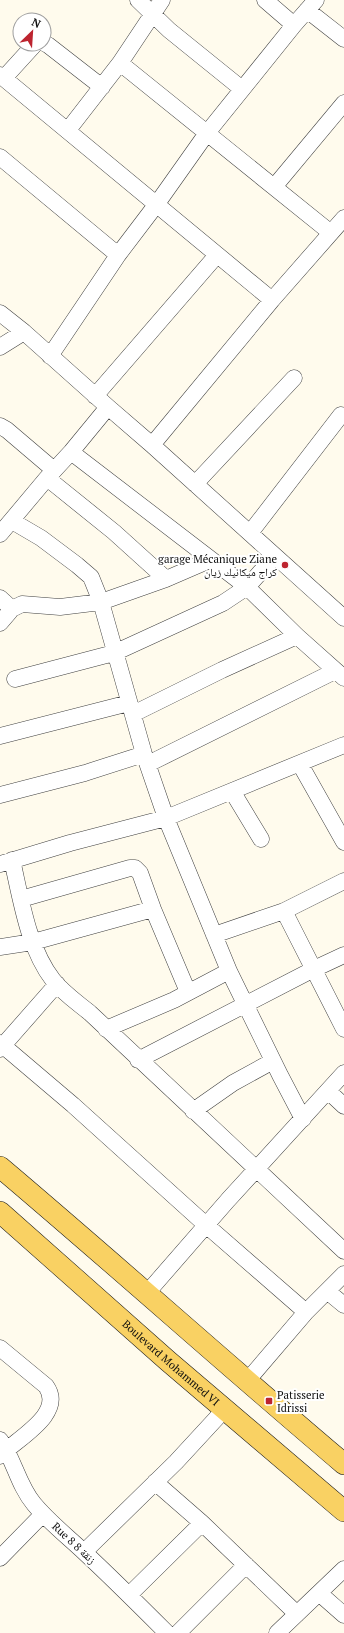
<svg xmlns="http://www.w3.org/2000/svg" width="344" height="1633" font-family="'PT Serif','Noto Naskh Arabic',serif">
<rect width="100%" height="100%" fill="#fffbed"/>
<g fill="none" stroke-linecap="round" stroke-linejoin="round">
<g stroke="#404040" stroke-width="17">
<path id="minor" d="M138 0 169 30 242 89
M265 0 294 25
M307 10 344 39
M44 43 48 45 102 87
M120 63 331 233
M0 75 272 300
M4 78 35 44
M68 130 120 63 162 0
M0 157 118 255
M274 187 344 103
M0 313 24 332 108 407 152 445 344 618
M0 347 24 332
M50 356 118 255 156 205 207 133 294 25 316 0
M95 396 217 255
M0 426 7 430 54 470
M152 445 272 300 344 218
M71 452 247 587 297 636 344 678
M47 478 114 532 166 579
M195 484 294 378
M12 521 41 538 77 565 91 577 101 602 144 754 166 818 229 971 280 1075 303 1119
M250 533 341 415
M0 534 47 478 71 452 108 407
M0 598 12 609
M0 623 12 609 22 604 60 607 101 602 166 579 210 560
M15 679 114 653 223 603 247 587 275 556
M133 714 222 670 297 636
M0 736 129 703
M148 764 335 671
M300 764 344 842
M232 791 261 839
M0 795 85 773 144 754
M12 860C21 899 28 948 53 980 63 993 78 1003 90 1013L344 1251
M0 864 70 843 166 818 344 745
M21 899 130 868H135L140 873 153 909 188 992
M284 911 344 1029
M214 935 284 911 344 881
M0 947 33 942 153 909
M106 1029 174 1000 229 971
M0 1043 73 1105 206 1225 306 1312
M0 1049 57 984
M138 1060 314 969 344 955
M328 1091 344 1106
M193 1111 233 1083 273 1061
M327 1291 344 1305
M147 1293 228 1200 344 1073
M0 1348 46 1386C66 1414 16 1439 0 1456
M247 1381 306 1312 344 1274
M0 1440C14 1459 18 1485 34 1504 49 1522 67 1536 84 1552 113 1579 140 1606 167 1633
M155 1482 202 1523 297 1614
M84 1552 176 1462 224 1410
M0 1558 43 1514
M319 1593 344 1615
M129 1595 202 1523
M178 1633 246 1565
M277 1633 344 1569"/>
</g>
<g stroke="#1e1e1e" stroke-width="22">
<g id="major">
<path d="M0 1167C116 1265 228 1366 344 1464"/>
<path id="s1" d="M0 1212 168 1361 344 1511"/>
</g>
</g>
<use href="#minor" stroke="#fff" stroke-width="16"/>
<use href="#major" stroke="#f9d163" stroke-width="21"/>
</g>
<g fill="#bd242f" stroke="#fff" stroke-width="1.5">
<circle cx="285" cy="565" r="4"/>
<rect x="265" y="1397" width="8" height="8" rx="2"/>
</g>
<g text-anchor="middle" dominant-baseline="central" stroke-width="4" stroke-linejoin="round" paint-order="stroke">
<g font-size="11" fill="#0d0d0d" stroke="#fff" text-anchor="end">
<text x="277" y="559">garage Mécanique Ziane<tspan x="277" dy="13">كراج ميكانيك زيان</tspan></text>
<text x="277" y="1395" text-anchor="start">Patisserie<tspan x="277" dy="13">Idrissi</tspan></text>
</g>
<g font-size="11" fill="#0d0d0d" stroke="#fff">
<text stroke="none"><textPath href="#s1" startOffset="228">Boulevard Mohammed VI</textPath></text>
<text transform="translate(74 1543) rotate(43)">Rue 8 8 زنقة</text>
</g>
</g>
<g transform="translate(32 32) rotate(25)"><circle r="19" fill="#ffffff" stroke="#9e9e9e"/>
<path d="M0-3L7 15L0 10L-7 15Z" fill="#bd242f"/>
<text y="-6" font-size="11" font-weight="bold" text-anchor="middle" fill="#0d0d0d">N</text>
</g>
</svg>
